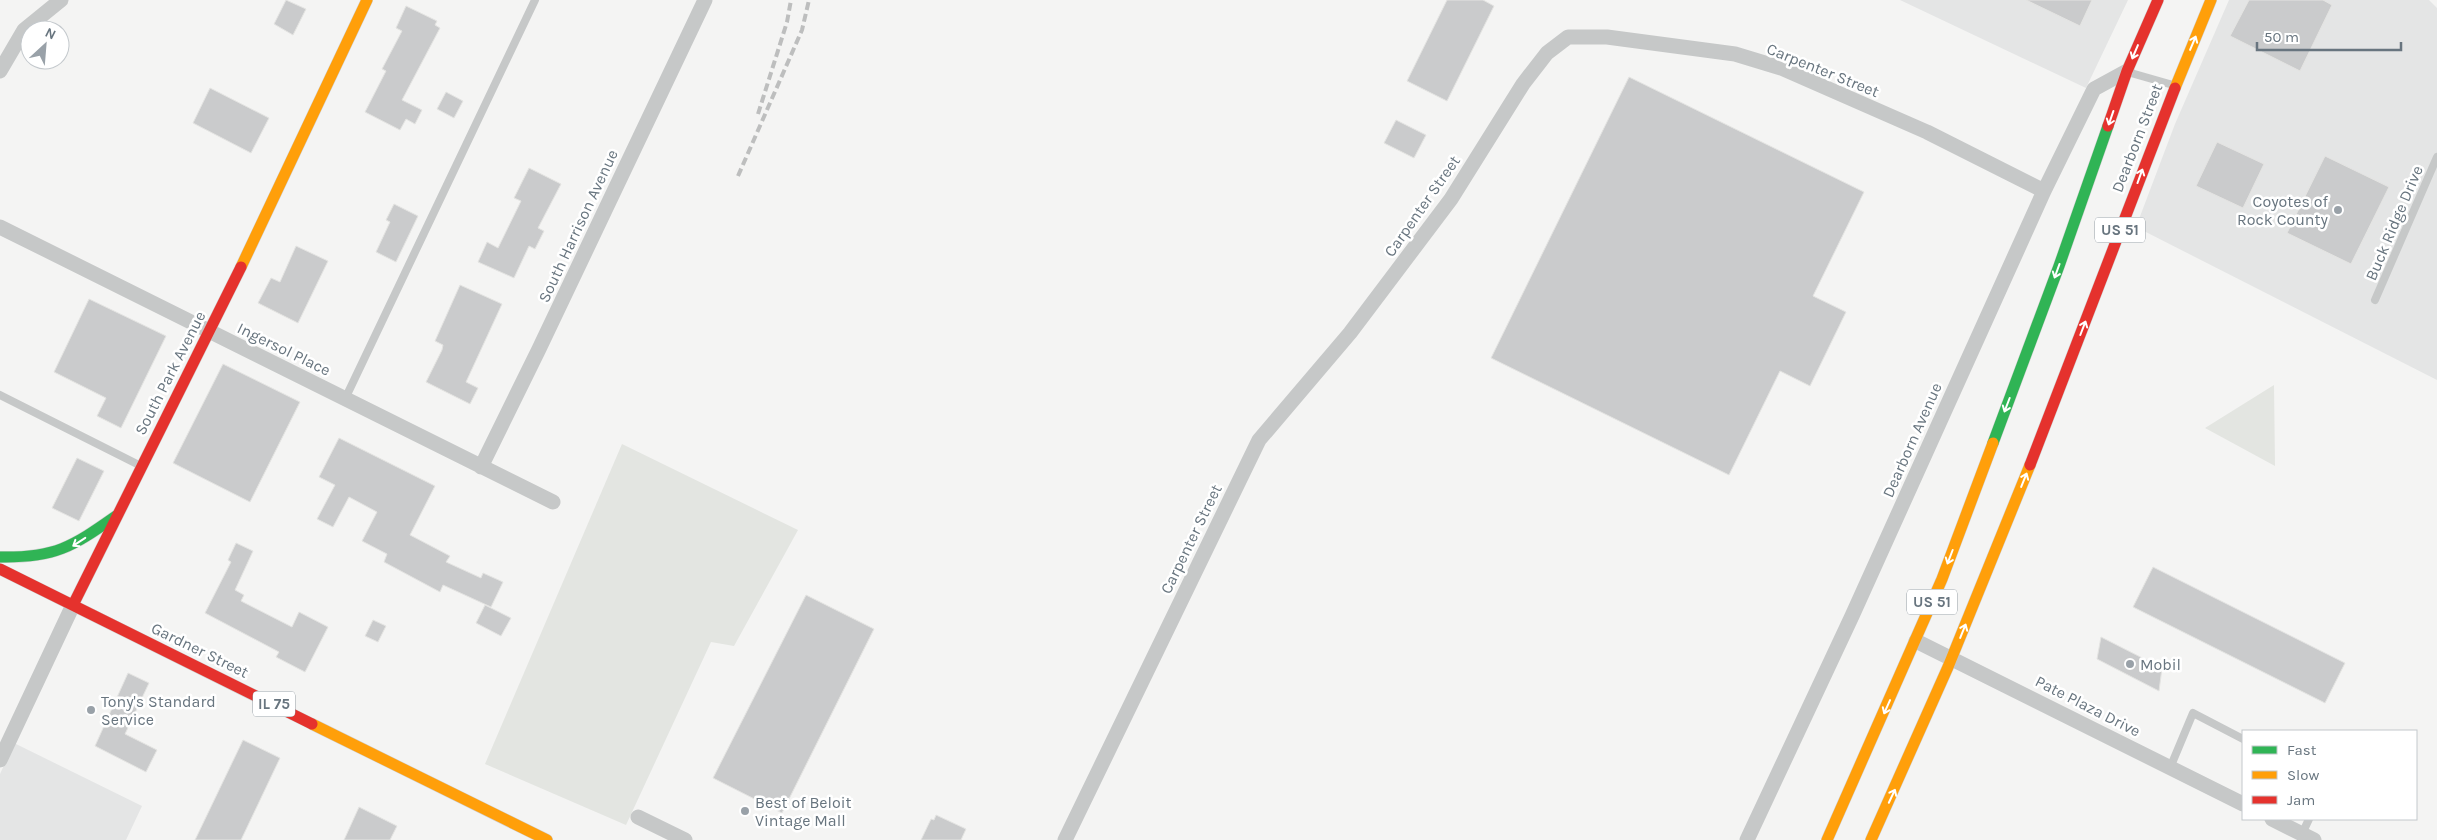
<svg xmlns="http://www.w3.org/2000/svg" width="2437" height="840" font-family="Karla,sans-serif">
<rect width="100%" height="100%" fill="#f4f4f3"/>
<path fill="#e4e5e5" d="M1900 0H2128L2086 88Z
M2229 0H2429L2437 8V380L2136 227 2175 124Z
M14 743 142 806 126 840H0V774Z"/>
<path fill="#e3e5e1" d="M2274 385 2275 466 2205 428Z
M622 444 798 530 734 646 711 642 626 825 485 764Z"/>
<path fill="#cacbcc" stroke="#e4e4e2" d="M286 0 306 9 293 35 274 24Z
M1447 0H1483L1494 6 1447 101 1407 81Z
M2026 0H2092L2080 26Z
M2249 0H2323L2332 5 2300 71 2230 36Z
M406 6 437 21 435 25 440 28 402 100 422 110 415 124 406 119 400 130 365 112 386 71 382 69 402 31 396 28Z
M1629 77 1864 192 1813 296 1846 312 1810 386 1780 371 1729 475 1491 358Z
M210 88 269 118 251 153 193 123Z
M446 92 463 101 454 118 437 109Z
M1396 120 1426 135 1414 158 1384 143Z
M2217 142 2264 164 2243 208 2196 186Z
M2325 156 2389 187 2351 264 2287 233Z
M529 168 561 184 538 228 544 231 535 249 529 246 514 278 478 262 487 242 498 248 521 201 514 198Z
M394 204 418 216 396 262 376 252 390 222 386 220Z
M296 246 328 261 298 323 258 303 271 278 280 282Z
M460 285 502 304 466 382 478 388 470 404 426 382 442 350 443 345 435 341Z
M89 299 166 336 121 428 97 416 106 398 54 372Z
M223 364 300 402 250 502 173 463Z
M339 438 435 486 410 535 450 556 446 562 481 578 483 573 503 582 491 607 443 585 440 592 384 562 387 554 362 541 377 512 349 497 333 527 317 519 335 485 319 477Z
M77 458 104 471 79 521 52 508Z
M236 543 253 551 235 590 244 595 241 601 292 627 299 612 328 627 305 672 276 657 279 652 205 613 231 562 228 560Z
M2153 567 2345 663 2325 703 2133 607Z
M806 595 874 629 782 813 713 778Z
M485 605 511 618 501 636 476 623Z
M373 620 386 626 378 642 365 636Z
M2101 637 2162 668 2159 691 2097 659Z
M128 673 149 683 125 734 157 750 146 772 95 746Z
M243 740 280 758 241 840H195Z
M359 807 397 826 390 840H344Z
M936 815 966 829 961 840H921L931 819 934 820Z"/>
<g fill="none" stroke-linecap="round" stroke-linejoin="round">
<g stroke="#d0d0d0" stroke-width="12">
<path id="fast" d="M1993 443 2059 266 2108 126
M0 557C55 558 72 547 116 516"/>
</g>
<g stroke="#d0d0d0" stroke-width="12">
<path id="slow" d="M2175 88 2211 0
M241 267 367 0
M312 724 547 840
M1827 840 1942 579 1993 443
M1871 840 1948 667 2030 465"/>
</g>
<g stroke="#d0d0d0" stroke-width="12">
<path id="jam" d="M2108 126 2127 71 2158 0
M2030 465 2175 88
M0 569 312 724
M73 605 241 267"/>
</g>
<path stroke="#c6c8c8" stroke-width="8" d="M2131 73 2173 85
M2375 300 2437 157
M0 395 141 466
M345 399 535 0
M2170 768 2193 713 2243 739
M2302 834 2309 819"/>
<path stroke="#c6c8c8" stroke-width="15" d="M0 71 24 30 61 0
M0 227 553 502
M481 467 539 349 705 0
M1916 641 2243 804
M0 760 73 605
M638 817 685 840
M2272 819 2314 840
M1065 840 1259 440 1350 333 1451 199 1523 84 1547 53 1568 37H1607L1735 54 1781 68 1927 132 2044 191
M1747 840 1852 616 2044 191 2094 89 2127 71"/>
<use href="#fast" stroke="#30b455" stroke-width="11"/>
<use href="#slow" stroke="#ff9f0a" stroke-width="11"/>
<use href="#jam" stroke="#e5322d" stroke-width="11"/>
<path stroke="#bdbebe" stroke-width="4" stroke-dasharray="8 4" stroke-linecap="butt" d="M758 114 787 22 791 0
M738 176 802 30 809 0"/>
</g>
<defs><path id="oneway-shaft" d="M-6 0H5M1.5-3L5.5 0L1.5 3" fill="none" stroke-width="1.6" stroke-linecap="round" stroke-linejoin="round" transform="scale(1.25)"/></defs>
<g stroke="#fff">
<use href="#oneway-shaft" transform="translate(2193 43) rotate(-67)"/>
<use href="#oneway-shaft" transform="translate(2135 52) rotate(113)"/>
<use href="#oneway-shaft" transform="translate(2111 118) rotate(109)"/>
<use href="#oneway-shaft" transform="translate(2140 176) rotate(-70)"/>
<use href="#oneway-shaft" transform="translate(2057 271) rotate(110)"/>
<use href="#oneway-shaft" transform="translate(2083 328) rotate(-69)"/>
<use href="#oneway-shaft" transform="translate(2007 405) rotate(111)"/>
<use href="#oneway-shaft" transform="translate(2024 480) rotate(-68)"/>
<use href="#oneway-shaft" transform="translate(79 542) rotate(147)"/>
<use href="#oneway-shaft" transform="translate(1950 557) rotate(111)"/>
<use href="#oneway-shaft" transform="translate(1963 631) rotate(-68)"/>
<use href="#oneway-shaft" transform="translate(1887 707) rotate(114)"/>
<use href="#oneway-shaft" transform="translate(1892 796) rotate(-65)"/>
</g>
<g fill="#99a1a8" stroke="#fff" stroke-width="2">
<circle cx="2338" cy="210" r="5"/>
<circle cx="2130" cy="664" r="5"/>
<circle cx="91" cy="710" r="5"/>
<circle cx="745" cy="811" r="5"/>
</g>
<g text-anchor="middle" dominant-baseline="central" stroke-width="5" stroke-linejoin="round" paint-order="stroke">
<g fill="#fff" stroke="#959ea5" stroke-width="1">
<rect x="2095" y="217.5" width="50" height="25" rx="4"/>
<rect x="1907" y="589.5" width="50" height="25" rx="4"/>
<rect x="253" y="691.5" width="42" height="25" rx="4"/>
</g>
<g font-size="15" font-weight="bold" fill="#68757f">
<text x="2120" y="230">US 51</text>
<text x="1932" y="602">US 51</text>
<text x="274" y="704">IL 75</text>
</g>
<g font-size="16" fill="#68757f" stroke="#fff">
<text transform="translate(1823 70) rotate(22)">Carpenter Street</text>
<text transform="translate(2137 138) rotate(-69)">Dearborn Street</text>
<text transform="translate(1422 206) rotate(-55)">Carpenter Street</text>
<text transform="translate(2394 223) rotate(-67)">Buck Ridge Drive</text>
<text transform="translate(578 226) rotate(-65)">South Harrison Avenue</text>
<text transform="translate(284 349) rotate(26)">Ingersol Place</text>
<text transform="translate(170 373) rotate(-63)">South Park Avenue</text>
<text transform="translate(1912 440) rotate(-66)">Dearborn Avenue</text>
<text transform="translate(1191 539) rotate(-64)">Carpenter Street</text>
<text transform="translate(200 650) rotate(26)">Gardner Street</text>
<text transform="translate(2088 706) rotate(27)">Pate Plaza Drive</text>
</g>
<g font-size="16" fill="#68757f" stroke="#fff" text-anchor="start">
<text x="2328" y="201" text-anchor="end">Coyotes of<tspan x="2328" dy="18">Rock County</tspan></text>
<text x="2140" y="664">Mobil</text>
<text x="101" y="701">Tony's Standard<tspan x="101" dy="18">Service</tspan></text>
<text x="755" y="802">Best of Beloit<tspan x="755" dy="18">Vintage Mall</tspan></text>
</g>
</g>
<rect x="2242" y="730" width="175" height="90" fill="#ffffff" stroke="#c3c8cc"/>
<rect x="2252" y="746" width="25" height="8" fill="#30b455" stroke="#c3c8cc"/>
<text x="2287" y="755" font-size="15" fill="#68757f">Fast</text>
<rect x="2252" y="771" width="25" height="8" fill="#ff9f0a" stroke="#c3c8cc"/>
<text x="2287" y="780" font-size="15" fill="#68757f">Slow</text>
<rect x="2252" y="796" width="25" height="8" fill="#e5322d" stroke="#c3c8cc"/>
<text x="2287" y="805" font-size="15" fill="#68757f">Jam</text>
<g transform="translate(45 45) rotate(26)"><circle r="24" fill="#ffffff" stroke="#c3c8cc"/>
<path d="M0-4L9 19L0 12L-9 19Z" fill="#99a1a8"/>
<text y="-8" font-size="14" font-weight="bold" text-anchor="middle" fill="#68757f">N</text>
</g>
<path d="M2257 42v8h144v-8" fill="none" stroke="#68757f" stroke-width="2.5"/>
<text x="2264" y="42" font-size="15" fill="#68757f" stroke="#ffffff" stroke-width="4" paint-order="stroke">50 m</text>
</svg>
